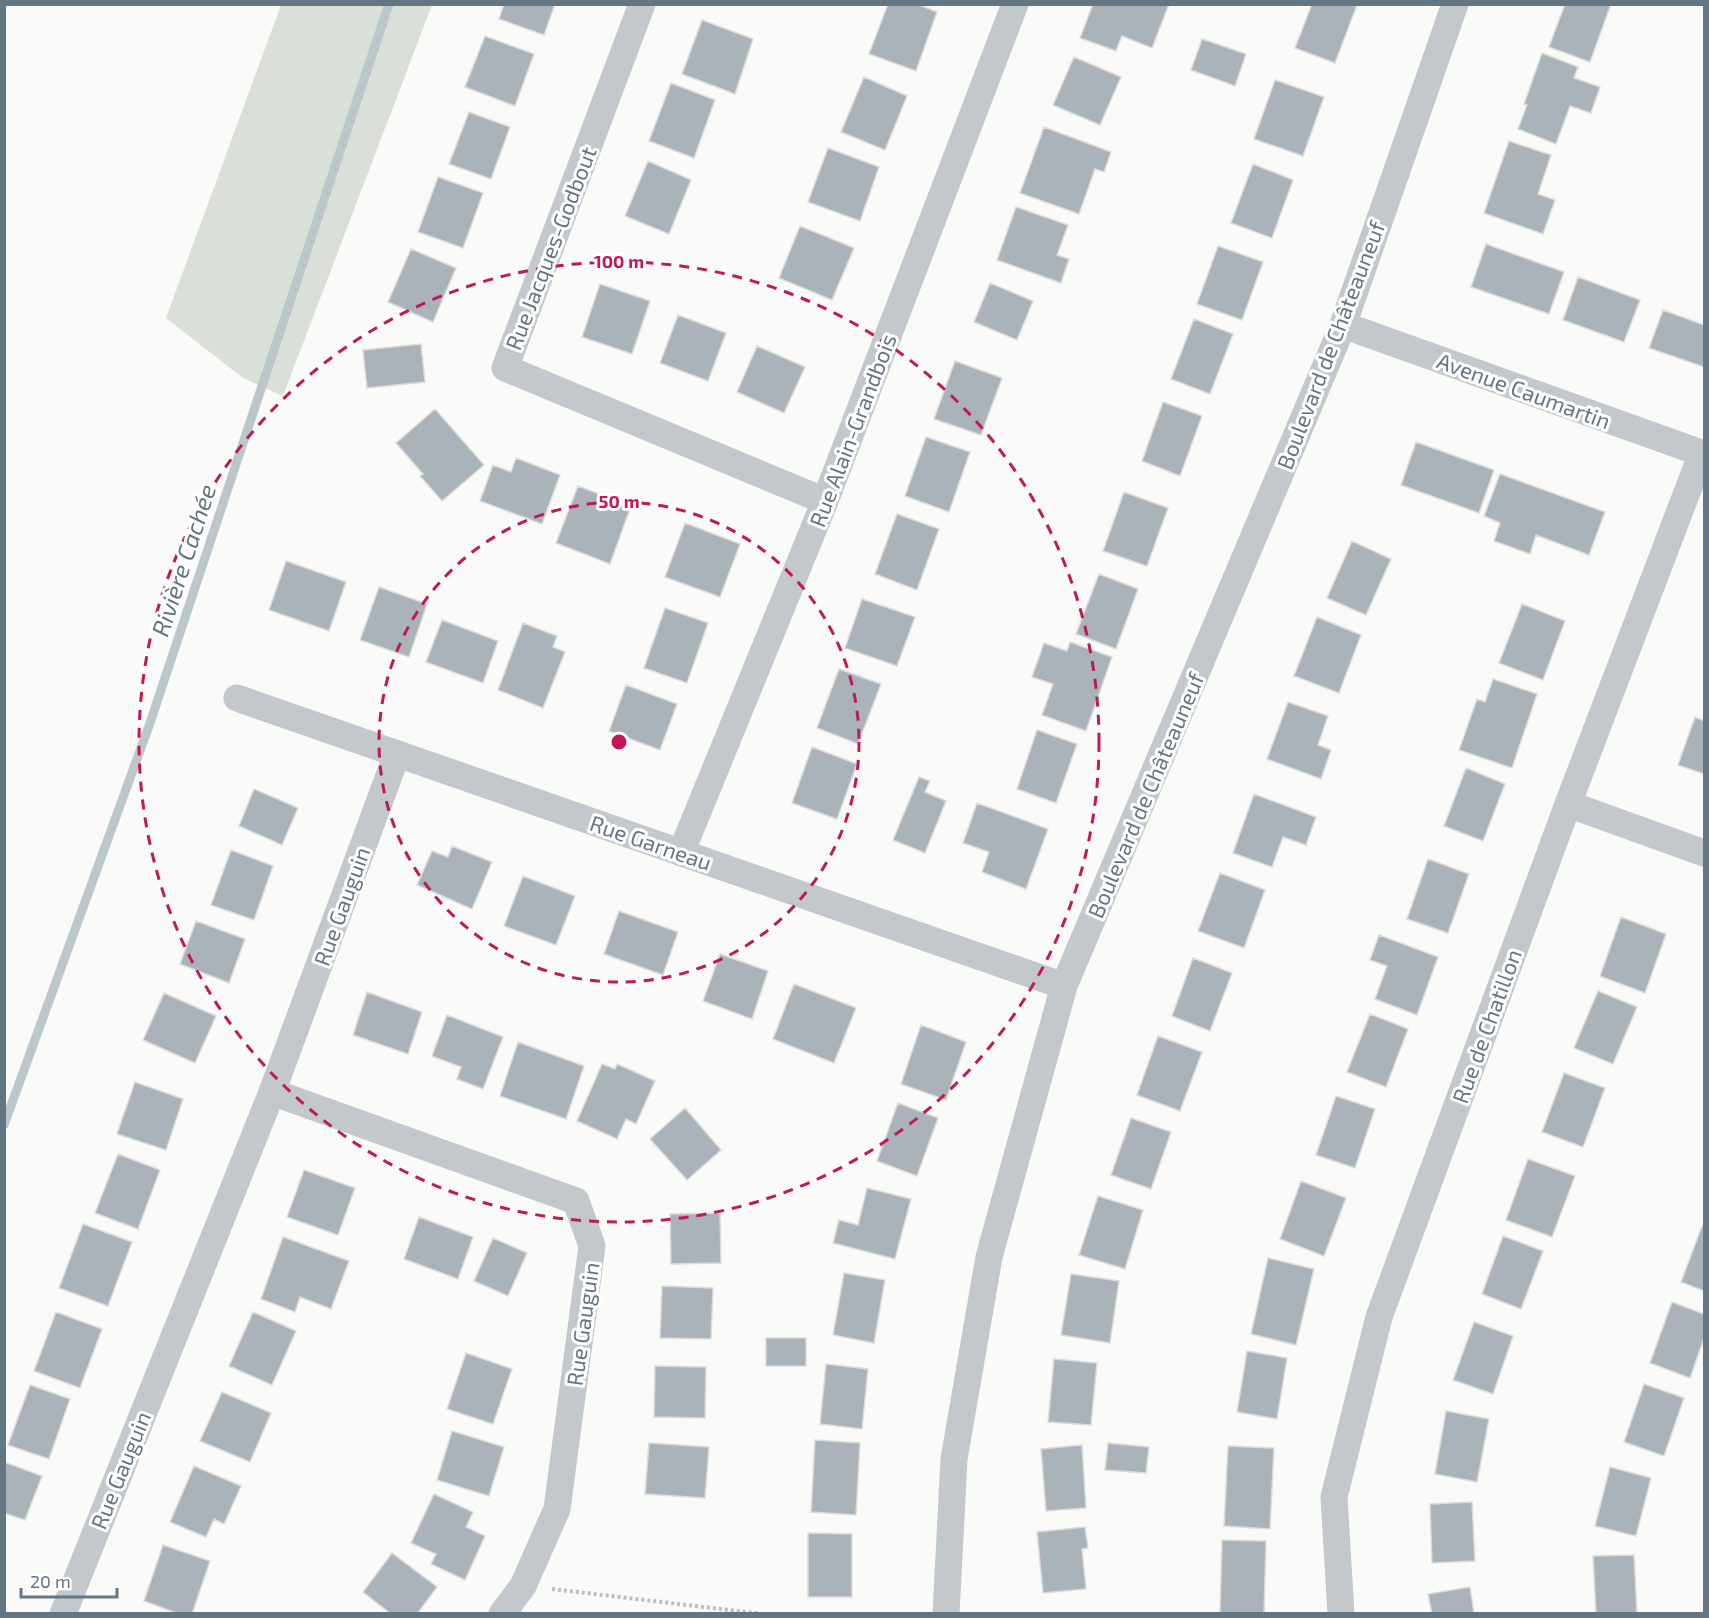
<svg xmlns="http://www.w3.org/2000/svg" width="1709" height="1618" font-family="'Exo 2',sans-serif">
<rect width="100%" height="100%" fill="#fafaf8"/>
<path fill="#dadfd7" d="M281 5H432L283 396 243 378 166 318Z"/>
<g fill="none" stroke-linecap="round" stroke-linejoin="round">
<path stroke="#bbc7cb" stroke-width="9" d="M4 1125 149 726 389 4"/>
</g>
<path fill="#aab3b9" stroke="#dcdcda" stroke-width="1.5" d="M504 4H555L544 35 499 19Z
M888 4H917L937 12 916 71 869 54Z
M1093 4H1169L1152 48 1122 36 1116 51 1080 38Z
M1312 4 1357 5 1335 63 1295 48Z
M1565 4H1611L1590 62 1549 47Z
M702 20 753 39 735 94 682 74Z
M485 36 534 54 515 106 465 87Z
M1202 39 1246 54 1235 86 1191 70Z
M1542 53 1578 67 1574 78 1600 87 1591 113 1570 106 1556 144 1518 129 1527 105 1524 104Z
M1074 57 1121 77 1100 125 1053 105Z
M864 77 907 96 885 150 841 132Z
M1275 80 1324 97 1303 156 1254 139Z
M671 83 715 100 694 158 649 141Z
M469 112 510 127 491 179 449 164Z
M1044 127 1111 152 1104 172 1095 169 1079 214 1020 193Z
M1509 141 1551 155 1538 194 1555 200 1543 234 1484 213Z
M828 148 879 167 860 221 808 202Z
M648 161 691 180 669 234 625 216Z
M1253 164 1293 180 1272 238 1231 223Z
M438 177 483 193 463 248 418 232Z
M1016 207 1068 225 1057 255 1069 259 1061 283 997 260Z
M800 226 854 248 832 300 779 278Z
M1486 244 1564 272 1549 314 1471 287Z
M1218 246 1263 262 1242 320 1197 304Z
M411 249 456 268 433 322 388 302Z
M1578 277 1640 300 1624 342 1563 320Z
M990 283 1033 301 1017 340 974 322Z
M600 284 650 301 632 354 582 337Z
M1663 310 1704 325V367L1649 348Z
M678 315 726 333 708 381 660 363Z
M1194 319 1233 334 1210 394 1171 379Z
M421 344 425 382 367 388 363 350Z
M757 346 805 367 784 413 737 392Z
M955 361 1002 378 981 435 934 419Z
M1163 402 1202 416 1180 476 1142 461Z
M435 409 484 465 442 501 420 476 423 474 396 443Z
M926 437 970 452 949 512 905 496Z
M1416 442 1494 470 1479 513 1401 485Z
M516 458 560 475 542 524 480 501 493 465 511 472Z
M1500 474 1605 512 1589 555 1536 535 1530 554 1494 541 1500 523 1484 516Z
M578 486 631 506 610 564 556 543Z
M1124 492 1168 508 1147 566 1103 551Z
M897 514 939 529 917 590 875 574Z
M685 523 740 544 720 597 665 577Z
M1352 541 1391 559 1366 615 1327 598Z
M286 561 346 582 329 631 269 610Z
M1099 574 1138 589 1116 649 1076 634Z
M379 587 427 604 409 657 360 640Z
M862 599 915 617 897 666 845 648Z
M1522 604 1565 621 1543 680 1499 663Z
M665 608 708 623 687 683 644 668Z
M1317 617 1361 635 1339 693 1294 676Z
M442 620 498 641 483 683 426 662Z
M523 623 557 636 553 647 565 652 543 708 498 690Z
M1070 642 1112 657 1086 731 1042 715 1053 684 1032 677 1044 643 1067 651Z
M839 669 881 684 858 744 817 728Z
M1493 679 1537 694 1512 768 1459 750 1477 699 1485 702Z
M626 685 677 704 660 750 609 731Z
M1288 702 1328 716 1318 745 1331 750 1321 779 1267 759Z
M1695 717 1704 721V774L1678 765Z
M1037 730 1077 744 1056 803 1017 789Z
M812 747 857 764 837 819 792 803Z
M1466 768 1505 784 1483 841 1444 826Z
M919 777 930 781 925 792 946 801 925 853 893 840Z
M254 789 298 808 282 845 239 826Z
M1254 794 1316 817 1306 845 1283 837 1272 867 1233 853Z
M977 803 1048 829 1026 889 982 872 989 852 963 843Z
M452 846 492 862 472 909 417 885 432 851 448 857Z
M231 850 273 866 254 920 211 905Z
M1428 859 1469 874 1448 933 1407 919Z
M1220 873 1265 890 1244 948 1198 931Z
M523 876 575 896 556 945 504 926Z
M619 911 678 932 663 975 604 954Z
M1621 917 1666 934 1645 993 1600 976Z
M196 921 245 939 229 983 180 964Z
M1379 935 1438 957 1417 1015 1375 999 1387 966 1370 960Z
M720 954 768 971 752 1019 703 1001Z
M1193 958 1232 973 1210 1031 1172 1016Z
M794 984 856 1008 834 1063 773 1039Z
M1598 991 1637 1007 1613 1064 1574 1048Z
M367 992 422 1012 408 1054 353 1035Z
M164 993 216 1016 195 1063 143 1040Z
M1370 1014 1408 1029 1386 1087 1347 1072Z
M447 1015 503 1037 483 1089 457 1079 461 1067 432 1056Z
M921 1025 966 1042 946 1100 901 1084Z
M1158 1036 1202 1052 1180 1111 1137 1095Z
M518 1042 584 1066 566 1119 500 1096Z
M602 1064 615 1069 617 1064 655 1081 636 1124 626 1119 617 1139 577 1121Z
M1564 1073 1605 1088 1583 1147 1542 1132Z
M135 1082 183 1099 166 1150 117 1134Z
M1336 1096 1375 1109 1355 1168 1316 1155Z
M898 1103 938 1118 917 1176 877 1161Z
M685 1108 721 1150 687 1180 650 1139Z
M1131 1118 1171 1132 1151 1189 1111 1175Z
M118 1154 160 1170 138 1229 95 1213Z
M1528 1159 1575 1176 1552 1237 1506 1220Z
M304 1170 355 1188 338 1235 287 1217Z
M1301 1181 1346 1198 1324 1256 1280 1239Z
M867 1188 911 1199 895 1259 833 1243 839 1220 858 1225Z
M1098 1196 1143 1210 1125 1269 1079 1255Z
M720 1213 721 1263 671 1264 670 1214Z
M419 1217 473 1237 458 1279 404 1259Z
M83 1224 132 1242 108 1306 59 1288Z
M1702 1226 1704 1227V1291L1681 1282Z
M1503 1236 1543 1251 1521 1309 1482 1294Z
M283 1237 349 1261 331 1309 300 1297 295 1312 261 1299Z
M493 1238 527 1253 508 1296 474 1281Z
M1268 1258 1314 1269 1296 1345 1251 1334Z
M844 1273 885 1280 874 1343 833 1335Z
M1071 1274 1119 1281 1110 1343 1061 1335Z
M662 1286 713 1288 711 1339 660 1338Z
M1672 1302 1704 1314V1338L1690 1378 1650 1363Z
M56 1312 102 1329 80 1388 34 1371Z
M253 1312 296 1331 272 1385 229 1366Z
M1474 1322 1513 1336 1493 1394 1453 1380Z
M766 1338H806V1366H766Z
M1247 1351 1287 1358 1277 1419 1237 1412Z
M466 1353 512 1369 493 1424 447 1409Z
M1054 1359 1097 1363 1091 1425 1048 1422Z
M826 1364 868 1369 862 1429 820 1424Z
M655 1366 706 1367 705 1418 654 1417Z
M1644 1384 1684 1398 1664 1456 1624 1442Z
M30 1385 70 1399 49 1459 8 1445Z
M222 1392 271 1413 250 1462 200 1441Z
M1446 1411 1489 1419 1477 1482 1435 1474Z
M452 1431 504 1447 489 1496 437 1480Z
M815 1440 860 1443 856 1515 811 1512Z
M649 1443 709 1447 705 1498 645 1494Z
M1108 1443 1149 1447 1146 1473 1105 1470Z
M1082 1445 1086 1508 1046 1511 1041 1449Z
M1228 1446 1274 1448 1270 1529 1224 1526Z
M4 1462 42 1476 25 1520 4 1513Z
M194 1466 241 1486 224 1524 214 1519 206 1537 170 1522Z
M1610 1467 1651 1478 1636 1536 1595 1526Z
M434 1494 473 1512 466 1527 485 1536 465 1580 431 1564 436 1554 411 1543Z
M1472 1502 1475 1561 1432 1563 1430 1504Z
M1085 1527 1088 1548 1082 1549 1086 1589 1043 1593 1037 1532Z
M808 1533 852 1534V1597H808Z
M1222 1540 1266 1541 1264 1614H1220Z
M163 1545 210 1561 192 1614H179L144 1601Z
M392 1553 437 1587 417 1614H391L363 1592Z
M1634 1555 1637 1614H1596L1593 1556Z
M1470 1587 1474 1614H1432L1428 1594Z"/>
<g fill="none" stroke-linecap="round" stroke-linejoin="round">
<path stroke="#bbbfc2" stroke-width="4" stroke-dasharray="3 3" stroke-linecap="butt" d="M552 1589 763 1614"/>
<path stroke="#c3c8cc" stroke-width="27" d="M642 4 505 368 825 501
M1343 325 1704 454
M237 698 1064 986
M1568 804 1704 853
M681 853 825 501 1015 4
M272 1092 576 1201 592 1246 557 1509 523 1586 502 1614
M63 1614 272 1092 397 754
M946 1614 954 1459 989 1257 1064 986 1343 325 1455 4
M1341 1614 1334 1497 1379 1317 1568 804 1702 453"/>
</g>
<g fill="none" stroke="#c2185b" stroke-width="3" stroke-dasharray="10 8">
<circle cx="619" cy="742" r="240"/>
<circle cx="619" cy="742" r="480"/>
</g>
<g text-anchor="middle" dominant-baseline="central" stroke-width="6" stroke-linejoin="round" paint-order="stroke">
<g font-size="22" fill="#657683" stroke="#fff">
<text transform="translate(550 248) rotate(-69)">Rue Jacques-Godbout</text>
<text transform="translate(1330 345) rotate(-69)">Boulevard de Châteauneuf</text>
<text transform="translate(1524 390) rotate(20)">Avenue Caumartin</text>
<text transform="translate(852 430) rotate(-69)">Rue Alain-Grandbois</text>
<text transform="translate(1145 795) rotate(-67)">Boulevard de Châteauneuf</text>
<text transform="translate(651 842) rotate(19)">Rue Garneau</text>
<text transform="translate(341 906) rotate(-70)">Rue Gauguin</text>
<text transform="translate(1486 1026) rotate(-70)">Rue de Chatillon</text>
<text transform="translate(582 1324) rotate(-82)">Rue Gauguin</text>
<text transform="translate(120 1470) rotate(-68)">Rue Gauguin</text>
</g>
<g font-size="24" font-style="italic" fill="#60757c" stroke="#fff">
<text transform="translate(183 560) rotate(-72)">Rivière Cachée</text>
</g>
</g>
<circle cx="619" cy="742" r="9" fill="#c2185b" stroke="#fff" stroke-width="3"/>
<g font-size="18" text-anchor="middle" font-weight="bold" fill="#c2185b" stroke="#fff" stroke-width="6" stroke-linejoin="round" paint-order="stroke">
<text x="619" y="268">100 m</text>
<text x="619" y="508">50 m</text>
</g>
<rect width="1709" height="1618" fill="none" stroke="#657683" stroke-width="12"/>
<path d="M21 1588v9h96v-9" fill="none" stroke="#657683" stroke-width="3"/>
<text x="30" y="1588" font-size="18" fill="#657683" stroke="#ffffff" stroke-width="4.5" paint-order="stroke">20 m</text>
</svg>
